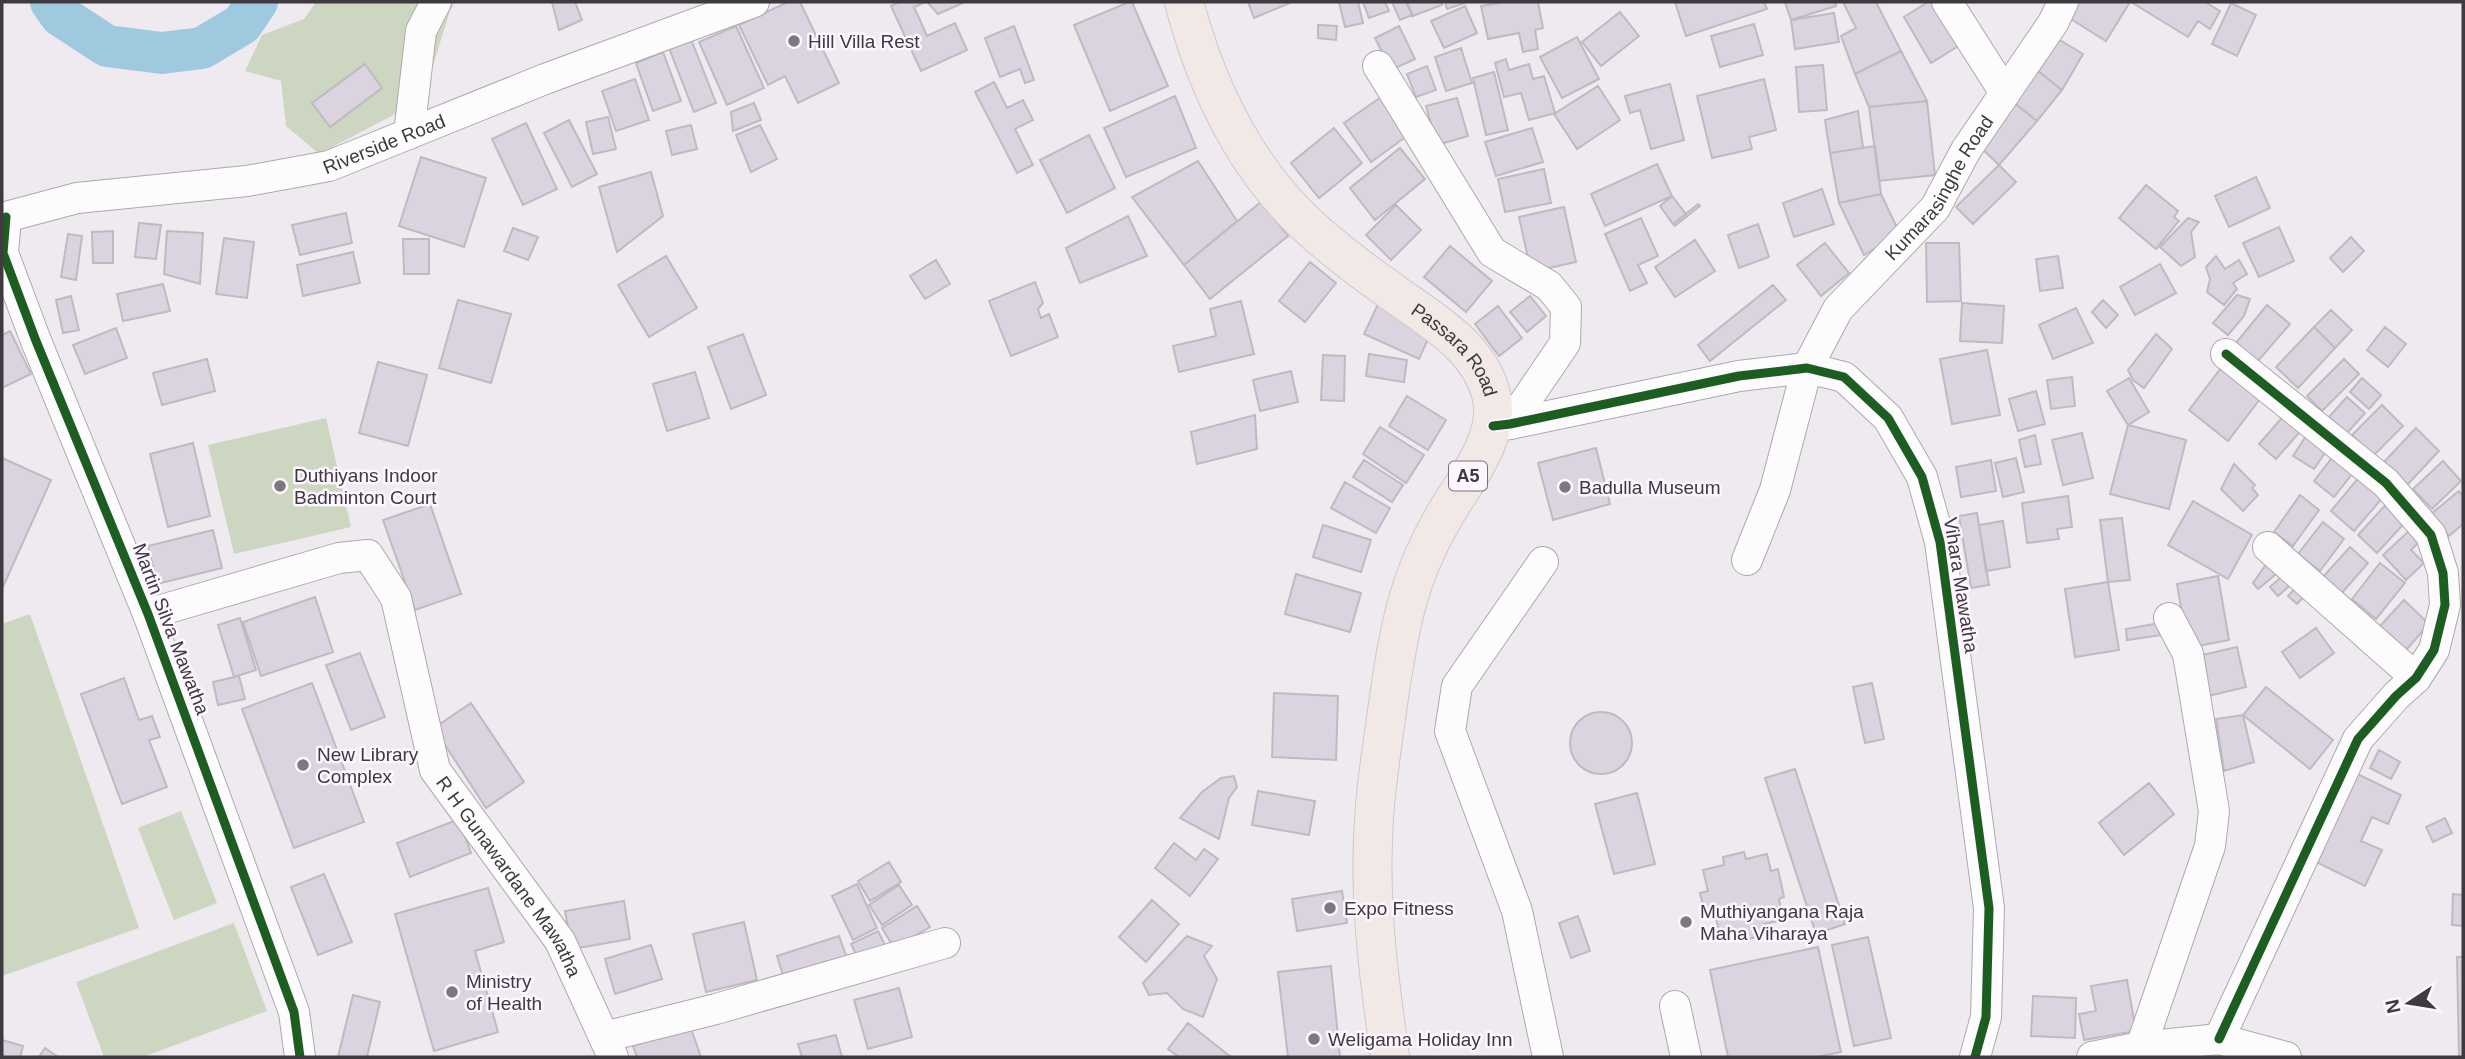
<svg xmlns="http://www.w3.org/2000/svg" width="2465" height="1059" font-family="Arial,sans-serif">
<rect width="100%" height="100%" fill="#efeaf0"/>
<path fill="#cdd6c0" d="M316 2H455L450 11 422 100 319 154 286 126 281 81 245 71 262 35 304 19Z
M326 418 351 527 234 554 208 445Z
M30 614 139 928 2 976V624Z
M181 811 217 903 174 920 138 828Z
M234 923 267 1011 143 1057H104L76 982Z"/>
<g fill="none" stroke-linecap="round" stroke-linejoin="round">
<path stroke="#9ec9de" stroke-width="42" d="M51 2 61 16 107 46 162 53 202 48 242 24 257 2"/>
</g>
<path fill="#dbd3df" stroke="#bebbc0" stroke-width="2" d="M552 2H575L582 20 559 30Z
M788 2H800L839 83 798 103 785 76 768 85 739 25Z
M899 2H926L914 7 927 36 955 23 967 50 921 71 891 6Z
M927 2H965L938 14Z
M1129 2H1132L1168 86 1110 111 1074 25Z
M1248 2H1292L1254 18Z
M1339 2H1358L1363 23 1345 27Z
M1363 2H1385L1389 11 1369 18Z
M1392 2H1406L1412 15 1400 20Z
M1407 2H1441L1442 5 1413 16Z
M1445 2H1468L1447 9Z
M1503 2H1538L1543 28 1535 30 1538 49 1523 52 1519 33 1488 39 1481 6Z
M1675 2H1764L1767 9 1686 36Z
M1785 2H1835L1836 6 1791 20Z
M1843 2H1876L1901 51 1855 74 1841 36 1856 28Z
M1928 2H1934L1960 45 1931 63 1904 17Z
M2071 2H2130L2106 41 2063 14Z
M2131 2H2205L2220 11 2210 29 2198 21 2188 37Z
M2231 3 2256 15 2237 56 2212 44Z
M1465 6 1477 33 1444 48 1431 21Z
M1620 12 1639 36 1601 66 1582 42Z
M1834 13 1839 42 1795 49 1791 20Z
M1754 24 1763 55 1720 67 1711 36Z
M1318 25 1337 26 1336 40 1318 38Z
M736 26 764 88 727 105 699 42Z
M1014 26 1034 80 1025 83 1020 69 1000 77 985 38Z
M1399 26 1415 59 1391 70 1375 38Z
M1577 37 1599 79 1562 98 1540 57Z
M691 39 716 103 694 112 669 48Z
M2058 39 2083 54 2062 90 2038 71Z
M1461 48 1472 83 1446 91 1435 57Z
M1901 51 1927 101 1869 107 1855 74Z
M663 52 681 101 653 111 636 63Z
M1506 59 1509 70 1529 64 1533 79 1544 76 1555 113 1529 120 1521 93 1504 97 1495 63Z
M365 64 382 88 330 127 312 103Z
M1823 65 1827 110 1799 112 1796 67Z
M1427 66 1436 90 1416 97 1407 74Z
M2033 67 2062 90 2037 121 2008 98Z
M1494 72 1508 130 1486 135 1473 78Z
M635 79 649 120 616 131 602 91Z
M1764 79 1776 130 1749 137 1752 149 1712 158 1697 96Z
M994 82 1007 108 1023 100 1033 120 1015 129 1033 165 1017 173 975 92Z
M1670 84 1684 140 1651 149 1640 110 1630 113 1625 96Z
M1598 86 1620 120 1577 149 1554 114Z
M1384 95 1411 133 1371 162 1344 123Z
M1175 96 1196 148 1126 177 1104 128Z
M1457 98 1468 136 1437 145 1426 106Z
M1927 101 1935 175 1879 181 1869 107Z
M754 103 761 120 733 131 731 112Z
M2016 104 2037 121 1999 165 1979 146Z
M1858 111 1863 148 1830 153 1825 120Z
M608 117 616 149 593 154 586 122Z
M569 120 597 174 572 187 544 133Z
M526 123 557 189 523 205 492 139Z
M691 125 697 149 672 155 666 131Z
M760 125 777 159 751 172 736 135Z
M1334 128 1362 163 1319 198 1291 163Z
M1532 128 1543 162 1496 176 1485 142Z
M1089 135 1115 188 1067 213 1040 160Z
M1875 146 1881 194 1839 203 1830 153Z
M1400 148 1425 179 1375 220 1350 188Z
M421 157 486 178 464 247 399 226Z
M1198 161 1237 221 1184 265 1132 197Z
M1657 164 1672 196 1605 226 1591 194Z
M1999 165 2016 182 1973 224 1956 207Z
M1544 169 1551 203 1505 212 1498 179Z
M651 172 663 216 617 252 599 187Z
M2256 177 2270 208 2229 227 2215 196Z
M2146 185 2178 211 2174 217 2179 221 2156 249 2119 218Z
M1822 189 1834 224 1794 237 1783 203Z
M1881 194 1900 234 1864 255 1839 203Z
M1672 196 1686 214 1673 224 1660 206Z
M1261 202 1288 236 1210 299 1184 265Z
M1698 204 1700 206 1675 226 1673 224Z
M1396 205 1421 230 1391 260 1366 235Z
M1564 207 1576 262 1531 272 1519 217Z
M346 213 352 243 300 255 292 225Z
M1128 216 1147 256 1080 283 1066 248Z
M1641 218 1658 256 1638 265 1647 283 1630 291 1605 234Z
M2188 218 2199 222 2191 232 2195 257 2181 266 2160 247Z
M139 223 161 225 156 259 135 257Z
M1758 224 1769 257 1739 268 1728 235Z
M2279 227 2294 261 2259 277 2243 243Z
M513 228 538 237 528 260 504 251Z
M113 231V263H93L92 232Z
M167 231 203 233 200 284 164 274Z
M68 234 82 236 76 280 61 277Z
M2351 237 2364 251 2343 272 2330 258Z
M224 238 254 242 247 298 216 294Z
M403 239H429V274H404Z
M1695 240 1715 271 1675 297 1655 267Z
M1825 243 1849 273 1821 296 1797 265Z
M1926 243H1959L1961 301 1927 302Z
M1450 246 1492 281 1466 312 1424 277Z
M353 252 360 283 303 296 297 265Z
M666 256 697 308 649 337 618 285Z
M2058 256 2063 288 2040 291 2036 259Z
M2216 256 2225 269 2239 260 2247 274 2233 283 2237 289 2224 305 2207 292 2210 279 2206 267Z
M936 260 950 284 925 299 910 276Z
M1310 262 1336 283 1305 322 1279 301Z
M2160 264 2176 293 2135 315 2120 287Z
M1035 282 1043 303 1038 309 1041 318 1049 314 1058 337 1011 356 989 301Z
M163 284 170 311 123 321 117 294Z
M1773 285 1786 300 1710 361 1698 345Z
M2237 295 2250 299 2244 316 2228 335 2213 323Z
M71 296 79 330 63 333 56 300Z
M1530 296 1546 316 1527 332 1510 312Z
M458 300 511 314 491 383 439 368Z
M2103 300 2118 315 2106 328 2092 312Z
M1241 301 1254 354 1179 372 1173 346 1216 336 1210 309Z
M1379 302 1433 328 1419 359 1364 334Z
M1962 303 2004 306 2002 343 1960 341Z
M2267 305 2290 324 2257 362 2235 344Z
M1498 306 1522 338 1499 356 1475 324Z
M2076 308 2093 343 2053 359 2039 325Z
M2331 310 2352 330 2335 348 2314 327Z
M2314 327 2335 348 2298 388 2276 367Z
M2385 327 2406 344 2388 367 2367 350Z
M116 328 127 358 85 374 73 345Z
M10 331 31 374 2 388V335Z
M743 334 766 395 731 409 708 347Z
M2156 334 2172 349 2144 388 2133 380 2128 370Z
M1987 350 2000 415 1952 424 1940 359Z
M1369 354 1407 360 1404 382 1366 376Z
M1323 355 1345 356 1344 401 1321 400Z
M207 359 215 391 162 405 153 373Z
M2344 359 2359 374 2322 411 2307 396Z
M378 362 427 375 408 446 359 433Z
M2221 368 2260 399 2228 441 2189 410Z
M1291 371 1298 402 1260 411 1253 380Z
M695 372 709 418 667 431 653 384Z
M2072 377 2075 406 2051 409 2047 380Z
M2129 378 2149 412 2128 425 2107 391Z
M2362 378 2381 395 2369 409 2350 392Z
M2036 391 2045 424 2018 431 2009 399Z
M1407 396 1446 420 1428 450 1389 426Z
M2347 397 2365 413 2347 433 2329 417Z
M2382 405 2403 426 2373 456 2352 435Z
M2288 411 2305 426 2276 459 2259 444Z
M1255 415 1257 449 1197 464 1191 432Z
M2128 425 2186 440 2169 509 2110 494Z
M1380 427 1424 455 1406 483 1363 454Z
M2416 428 2439 451 2407 485 2384 462Z
M2310 430 2331 444 2314 469 2293 456Z
M2082 433 2093 478 2063 485 2052 440Z
M2035 435 2041 464 2025 467 2019 440Z
M193 443 210 516 168 527 150 454Z
M1596 448 1610 504 1553 520 1538 463Z
M2339 449 2359 465 2334 497 2314 481Z
M2 458 51 480 2 589Z
M2016 458 2024 492 2003 497 1995 463Z
M1364 460 1403 485 1392 502 1353 477Z
M1991 460 1996 491 1961 497 1956 467Z
M2443 461 2461 481 2432 509 2413 489Z
M2234 464 2255 485 2252 488 2258 495 2243 511 2221 489Z
M2361 475 2385 495 2354 531 2331 511Z
M1345 482 1390 508 1376 533 1331 508Z
M2459 491 2463 496V524L2449 536 2431 514Z
M2300 495 2319 510 2293 546 2274 532Z
M2068 496 2072 527 2057 529 2059 539 2027 543 2022 503Z
M2391 499 2410 517 2377 553 2358 535Z
M2193 501 2252 535 2228 579 2168 545Z
M430 504 461 594 415 610 383 520Z
M1977 513 1989 585 1971 588 1959 516Z
M2122 518 2130 580 2108 582 2100 520Z
M2003 521 2010 567 1986 571 1979 525Z
M2323 522 2344 539 2320 571 2298 554Z
M1323 525 1371 540 1361 572 1313 557Z
M2412 528 2423 538 2411 550 2424 563 2406 580 2383 555Z
M213 530 222 568 157 584 148 546Z
M2350 547 2368 563 2341 594 2323 577Z
M2272 556 2282 569 2258 589 2253 583Z
M2380 563 2405 583 2376 619 2352 599Z
M2288 571 2296 580 2278 596 2270 587Z
M1296 574 1361 593 1350 632 1285 614Z
M2218 576 2229 640 2188 648 2177 584Z
M2108 582 2119 650 2075 657 2065 589Z
M2301 582 2310 590 2297 604 2288 596Z
M315 597 333 652 261 676 243 622Z
M2404 600 2429 624 2406 650 2380 626Z
M240 618 256 670 234 677 218 625Z
M2160 623 2162 635 2127 640 2126 629Z
M2316 628 2334 653 2300 678 2282 652Z
M2237 647 2246 687 2208 696 2198 656Z
M360 653 385 717 351 730 326 665Z
M239 676 245 699 218 705 213 682Z
M124 678 139 720 152 716 160 737 149 740 167 787 122 804 81 694Z
M312 683 364 822 294 848 242 709Z
M1872 683 1884 739 1865 743 1853 687Z
M2266 687 2333 740 2310 769 2243 715Z
M1274 693 1338 696 1336 760 1272 757Z
M471 703 524 782 486 808 434 728Z
M1570 743a31 31 0 1 1 62 0a31 31 0 1 1-62 0Z
M2243 715 2254 762 2224 771 2216 719Z
M2379 750 2400 762 2391 779 2370 768Z
M1795 769 1845 924 1816 934 1765 778Z
M2351 771 2401 795 2388 824 2372 817 2361 841 2382 850 2365 886 2310 859Z
M1234 776 1237 787 1229 798 1219 839 1180 818 1202 792 1221 778Z
M2149 783 2174 814 2124 855 2099 823Z
M1258 791 1315 801 1309 835 1252 825Z
M1637 793 1655 864 1614 874 1595 804Z
M2445 818 2452 833 2433 842 2426 827Z
M459 819 471 853 410 877 397 843Z
M1174 843 1196 860 1204 849 1218 859 1190 896 1155 868Z
M1744 852 1746 859 1767 854 1771 871 1778 869 1784 897 1779 899 1783 920 1764 924 1766 935 1744 940 1741 929 1720 934 1715 915 1706 917 1700 893 1708 891 1703 870 1724 865 1723 857Z
M889 862 901 882 870 901 858 881Z
M324 874 352 942 318 955 291 887Z
M857 884 877 928 853 940 832 896Z
M899 885 912 905 882 925 869 905Z
M488 888 504 942 475 951 498 1032 434 1051 395 914Z
M1342 891 1347 923 1297 931 1292 899Z
M2453 894 2463 895V926L2452 925Z
M1152 900 1179 924 1146 962 1119 937Z
M624 901 630 939 572 949 565 911Z
M917 906 930 927 894 948 882 928Z
M1578 916 1590 951 1571 958 1559 923Z
M744 922 757 980 706 992 693 934Z
M878 931 889 953 862 967 851 944Z
M839 936 848 961 785 982 777 956Z
M1187 936 1212 946 1204 956 1217 979 1203 1017 1183 1009 1167 993 1149 995 1143 983Z
M1868 937 1891 1038 1854 1046 1832 945Z
M651 945 662 979 615 994 605 959Z
M1818 947 1841 1052 1817 1057H1728L1710 970Z
M2457 957H2463V1057H2459Z
M1331 966 1340 1057H1288L1278 972Z
M2127 980 2136 1031 2084 1040 2079 1014 2096 1011 2091 986Z
M899 988 912 1037 868 1049 854 1000Z
M353 995 380 1002 367 1057H338Z
M2033 996 2076 998 2075 1038 2031 1036Z
M1188 1023 1231 1057H1179L1168 1049Z
M690 1026 701 1057H637L633 1046Z
M836 1035 842 1057H802L798 1044Z
M2 1040 23 1046 20 1057H2Z
M45 1048 58 1057H39Z"/>
<g fill="none" stroke-linecap="round" stroke-linejoin="round">
<g stroke="#aca9ad" stroke-width="32">
<g id="minor">
<path d="M1947 2 2005 93"/>
<path d="M1378 66 1492 252 1549 286 1566 307 1565 343 1510 424"/>
<path d="M409 134 421 31 436 2"/>
<path d="M6 217 3 253 36 341 148 614 294 1012 300 1057"/>
<path id="s1" d="M6 217 77 198 247 181 329 166 545 79 754 2"/>
<path d="M1493 426 1510 424 1739 376 1807 368 1844 377 1888 418 1922 477 1940 542 1989 908 1986 1017 1975 1057"/>
<path d="M2268 547 2416 678"/>
<path id="s2" d="M1747 560 1775 490 1807 368 1838 309 1935 208 1966 150 2053 23 2063 2"/>
<path d="M1543 562 1457 686 1450 731 1517 911 1548 1057"/>
<path id="s3" d="M148 614 339 558 368 555 396 598 435 770 560 941 613 1057"/>
<path d="M1675 1006 1686 1057"/>
<path d="M604 1037 716 1009 945 943"/>
<path d="M2219 1039 2358 739 2396 696 2416 678 2434 650 2445 605 2443 573 2431 535 2386 483 2226 354"/>
<path d="M2141 1047 2210 846 2214 811 2188 654 2169 618"/>
<path d="M2092 1057 2141 1047 2219 1039 2286 1057"/>
</g>
</g>
<g stroke="#cbc9cc" stroke-width="40">
<g id="highway">
<path id="s4" d="M1184 2C1205 81 1241 159 1299 217 1326 244 1357 267 1388 289 1427 318 1478 344 1491 394 1503 439 1462 483 1442 520 1427 546 1415 574 1407 603 1398 636 1393 670 1388 704 1382 749 1374 795 1373 841 1370 913 1380 986 1390 1057"/>
</g>
</g>
<use href="#minor" stroke="#fdfcfd" stroke-width="30"/>
<use href="#highway" stroke="#f2e9e7" stroke-width="38"/>
<g stroke="#fdf5ff" stroke-width="13">
<path id="cycleway" d="M6 217 3 253 36 341 148 614 294 1012 300 1057
M1493 426 1510 424 1739 376 1807 368 1844 377 1888 418 1922 477 1940 542 1989 908 1986 1017 1975 1057
M2219 1039 2358 739 2396 696 2416 678 2434 650 2445 605 2443 573 2431 535 2386 483 2226 354"/>
</g>
<use href="#cycleway" stroke="#1b5e20" stroke-width="9"/>
</g>
<g fill="#7c787d" stroke="#fdf5ff" stroke-width="2.5">
<circle cx="794" cy="41" r="7"/>
<circle cx="280" cy="486" r="7"/>
<circle cx="1565" cy="487" r="7"/>
<circle cx="303" cy="765" r="7"/>
<circle cx="1330" cy="908" r="7"/>
<circle cx="1686" cy="922" r="7"/>
<circle cx="452" cy="992" r="7"/>
<circle cx="1314" cy="1039" r="7"/>
</g>
<g text-anchor="middle" dominant-baseline="central" stroke-width="5" stroke-linejoin="round" paint-order="stroke">
<rect fill="#fdf5ff" stroke="#777279" stroke-width="2" x="1449" y="461.5" width="38" height="29" rx="5"/>
<g font-size="18" font-weight="bold" fill="#3e3a3f">
<text x="1468" y="476">A5</text>
</g>
<g font-size="19" fill="#3e3a3f" stroke="#fdf5ff" text-anchor="start">
<text x="808" y="41">Hill Villa Rest</text>
<text x="294" y="475">Duthiyans Indoor<tspan x="294" dy="22">Badminton Court</tspan></text>
<text x="1579" y="487">Badulla Museum</text>
<text x="317" y="754">New Library<tspan x="317" dy="22">Complex</tspan></text>
<text x="1344" y="908">Expo Fitness</text>
<text x="1700" y="911">Muthiyangana Raja<tspan x="1700" dy="22">Maha Viharaya</tspan></text>
<text x="466" y="981">Ministry<tspan x="466" dy="22">of Health</tspan></text>
<text x="1328" y="1039">Weligama Holiday Inn</text>
</g>
<g font-size="19" fill="#3e3a3f" stroke="#fdf5ff">
<text stroke="none"><textPath href="#s1" startOffset="387">Riverside Road</textPath></text>
<text stroke="none"><textPath href="#s2" startOffset="427">Kumarasinghe Road</textPath></text>
<text stroke="none"><textPath href="#s4" startOffset="453">Passara Road</textPath></text>
<text transform="translate(1961 585) rotate(81)">Vihara Mawatha</text>
<text transform="translate(171 629) rotate(69)">Martin Silva Mawatha</text>
<text stroke="none"><textPath href="#s3" startOffset="586">R H Gunawardane Mawatha</textPath></text>
</g>
</g>
<rect width="2465" height="1059" fill="none" stroke="#3e3a3f" stroke-width="7"/>
<g transform="translate(2409 1003) rotate(258)" stroke="#fdf5ff" stroke-width="5" paint-order="stroke">
<path d="M0-5L12 26L0 18L-12 26Z" fill="#3e3a3f"/>
<text y="-10" font-size="19" font-weight="bold" text-anchor="middle" fill="#3e3a3f">N</text>
</g>
</svg>
